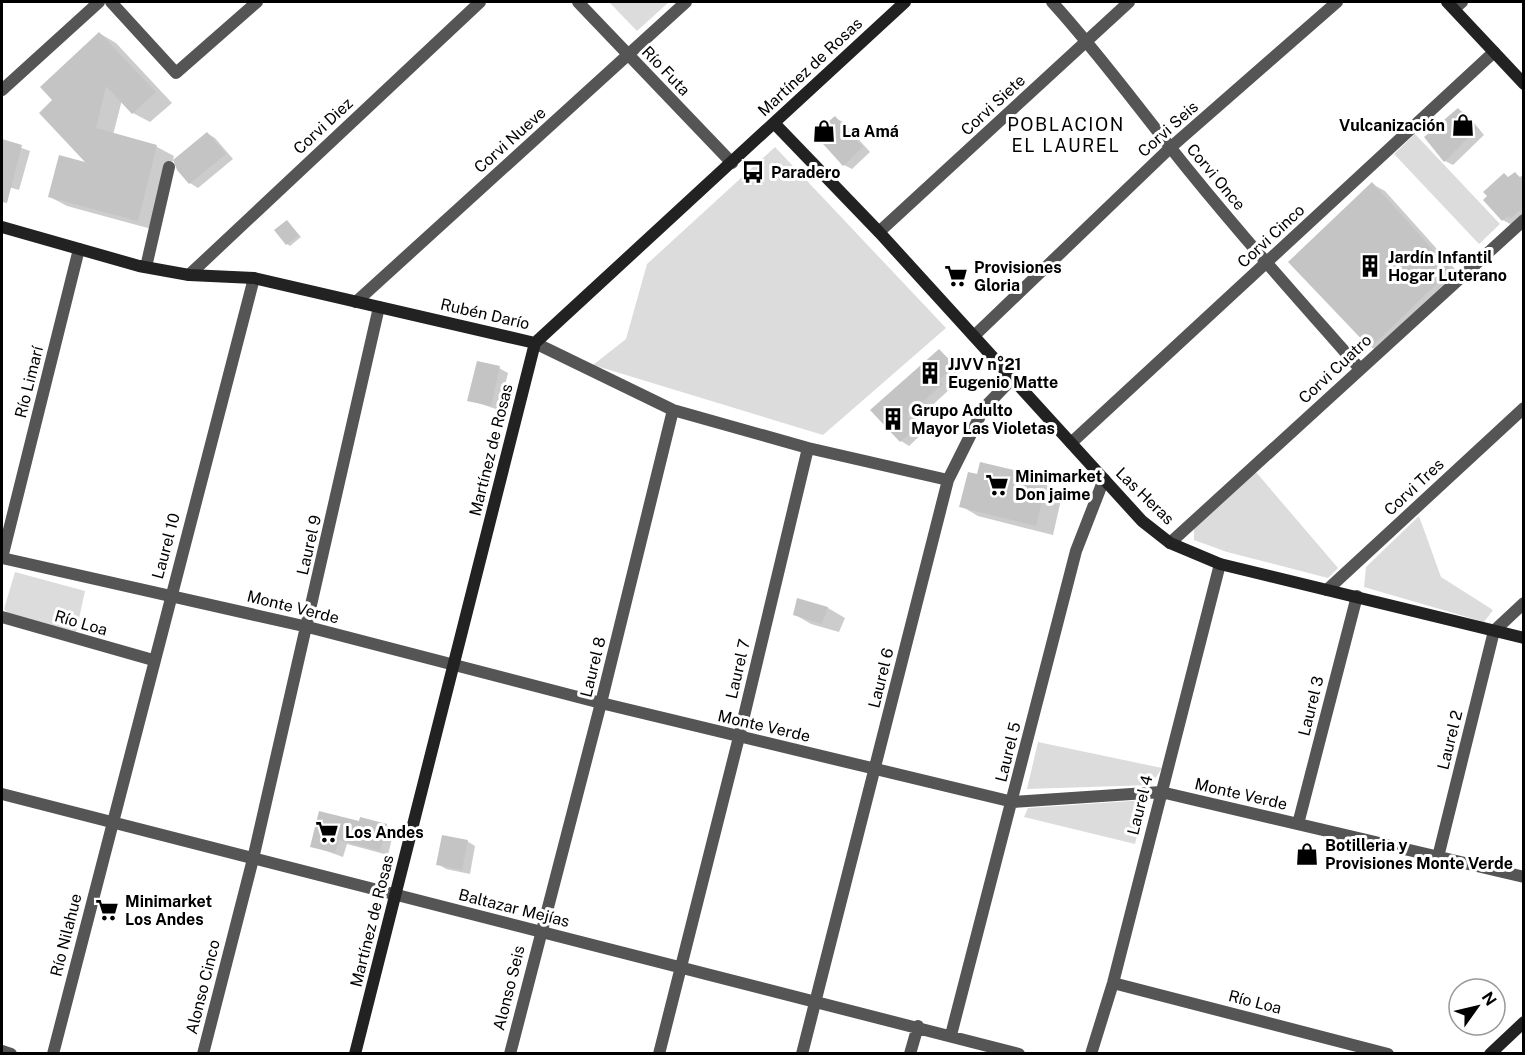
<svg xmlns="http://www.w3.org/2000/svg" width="1525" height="1055" font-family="'Public Sans',sans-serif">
<rect width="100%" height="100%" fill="#fff"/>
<path fill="#dcdcdc" d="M609 2H669L637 31Z
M1415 134 1500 224 1479 244 1394 154Z
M775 147 946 328 823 435 593 365 626 339 647 264Z
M1255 471 1338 568 1328 578 1227 552 1194 540V528Z
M1419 516 1441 577 1493 610 1484 622 1364 587 1366 567Z
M15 572 85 591 76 632 8 613 4 609Z
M1038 742 1162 768 1151 785 1027 789Z
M1146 800 1135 844 1024 817 1028 808Z"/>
<path fill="#0003" d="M99 33 116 43 172 103 150 122 133 113 122 100 113 135 157 147 174 156 155 230 67 206 50 197 89 165 54 100Z
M1459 110 1467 114 1484 135 1453 165 1445 161 1426 138Z
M835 118 843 122 870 152 852 169 844 165Z
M207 133 215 138 233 159 198 188 190 183 178 169Z
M2 141 30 151 19 190 2 185Z
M1515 174 1520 177 1524 174V217L1510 224 1503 220 1509 178Z
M1372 184 1385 191 1463 278 1383 354 1371 347Z
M287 222 301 237 290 246 287 244Z
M940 351 962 371 946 385 950 389 914 422 924 432 909 446 901 441 872 410Z
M499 368 508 373 499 410 469 400Z
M981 464 1031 476 1048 486 1046 492 1061 500 1053 535 978 516 961 506 978 476Z
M798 599 828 608 845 618 839 632 811 624 794 614Z
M360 823 386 825 394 830 388 855 347 844 343 857 312 846Z
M467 841 475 846 470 874 446 869 438 864Z"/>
<path fill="#c4c4c4" d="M99 32 156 92 132 114 106 86 96 128 157 145 138 221 48 197 59 155 85 162 39 113 52 100 40 87Z
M1458 108 1477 129 1444 162 1424 137Z
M835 116 863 147 843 166 814 134Z
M207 132 226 154 189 184 177 170 173 160Z
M2 139 22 145 7 203 2 202Z
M1515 172 1524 182V207L1511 218 1508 216 1502 221 1483 200 1487 196 1483 192 1504 173 1508 177Z
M1372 182 1451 270 1370 348 1288 262Z
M287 220 299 235 286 245 274 230Z
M939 349 955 366 939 380 943 384 907 416 917 427 900 442 870 410Z
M477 361 500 366 491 406 467 401Z
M980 462 1031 474 1029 485 1045 489 1036 526 959 507 968 472 977 474Z
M797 598 828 607 822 624 793 615Z
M319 811 359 821 360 817 387 824 380 851 339 840 335 853 310 847Z
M442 835 468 840 462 870 436 865Z"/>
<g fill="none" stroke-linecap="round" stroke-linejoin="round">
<path stroke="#555" stroke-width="12" d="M146 267 169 167"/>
<path stroke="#555" stroke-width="12" d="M111 2 176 73 257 2
M578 2 732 163
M1052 2C1094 48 1131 98 1170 147 1230 223 1296 296 1360 369
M1454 9 1462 2
M2 90 99 2
M879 232 1129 2
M189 275 480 2
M356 302 686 2
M974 336 1170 148 1337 2
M535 343 673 410 808 448 948 480
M1071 443 1494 52
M1170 543 1524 220
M2 558 308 627 601 703 1013 802 1161 792 1524 877
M2 558 79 249
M1327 590 1524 408
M2 617 153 660
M2 794 1019 1054
M1298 824 1357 596
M1438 857 1494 631 1524 603
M1113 983 1388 1054
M951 1035 1076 551 1104 479
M2 1051 11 1054
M53 1054 254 278
M203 1054 253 859 379 307
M510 1054 601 703 673 410
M659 1054 739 737 808 448
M802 1054 948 480 984 408 1012 379
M910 1054 918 1026
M1091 1054 1113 983 1220 564"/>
<path stroke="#222" stroke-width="12" d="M1447 2 1524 84
M774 123 879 232 1142 521 1170 543 1220 564 1524 638
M2 227 139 266 189 275 254 278 535 343
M355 1054 535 343 905 2
M1490 1054 1524 1022"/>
</g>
<defs>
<g id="shop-bare" transform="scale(1.8)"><path d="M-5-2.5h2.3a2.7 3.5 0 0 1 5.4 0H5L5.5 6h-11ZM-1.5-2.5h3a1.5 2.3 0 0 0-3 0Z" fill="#000" stroke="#fff" stroke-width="2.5" paint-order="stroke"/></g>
<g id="bus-bare" transform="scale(1.8)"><path d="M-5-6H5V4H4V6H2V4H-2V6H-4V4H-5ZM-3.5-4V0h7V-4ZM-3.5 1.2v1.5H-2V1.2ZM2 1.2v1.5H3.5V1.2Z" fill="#000" stroke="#fff" stroke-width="2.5" paint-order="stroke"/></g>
<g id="building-bare" transform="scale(1.8)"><path d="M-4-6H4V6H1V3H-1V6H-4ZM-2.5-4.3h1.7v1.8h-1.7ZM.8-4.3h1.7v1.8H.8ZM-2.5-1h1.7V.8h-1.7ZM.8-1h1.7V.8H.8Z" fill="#000" stroke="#fff" stroke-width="2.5" paint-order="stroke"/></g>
<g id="supermarket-bare" transform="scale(1.8)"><path d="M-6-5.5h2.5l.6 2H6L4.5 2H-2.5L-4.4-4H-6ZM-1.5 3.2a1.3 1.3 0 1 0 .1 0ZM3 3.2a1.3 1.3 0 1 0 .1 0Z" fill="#000" stroke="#fff" stroke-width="2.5" paint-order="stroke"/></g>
</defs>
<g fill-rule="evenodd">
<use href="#shop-bare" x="1463" y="125"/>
<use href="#shop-bare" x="824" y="131"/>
<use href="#bus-bare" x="753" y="172"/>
<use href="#building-bare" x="1370" y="266"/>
<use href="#supermarket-bare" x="956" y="276"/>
<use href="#building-bare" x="930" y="373"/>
<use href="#building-bare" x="893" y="419"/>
<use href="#supermarket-bare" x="997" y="485"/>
<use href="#supermarket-bare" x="327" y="832"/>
<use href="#shop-bare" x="1307" y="854"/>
<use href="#supermarket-bare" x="107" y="910"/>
</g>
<g text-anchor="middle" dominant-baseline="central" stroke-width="6" stroke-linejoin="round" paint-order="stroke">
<g font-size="16" fill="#000" stroke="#fff">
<text transform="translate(810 67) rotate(-43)">Martínez de Rosas</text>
<text transform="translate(666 71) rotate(46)">Río Futa</text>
<text transform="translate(993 105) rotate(-43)">Corvi Siete</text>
<text transform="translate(323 126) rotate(-43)">Corvi Diez</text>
<text transform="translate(1168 129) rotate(-42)">Corvi Seis</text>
<text transform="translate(510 140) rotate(-42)">Corvi Nueve</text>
<text transform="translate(1216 177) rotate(50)">Corvi Once</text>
<text transform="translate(1271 236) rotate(-43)">Corvi Cinco</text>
<text transform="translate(485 314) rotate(13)">Rubén Darío</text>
<text transform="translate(1335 369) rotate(-43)">Corvi Cuatro</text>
<text transform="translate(29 382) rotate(-76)">Río Limarí</text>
<text transform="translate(491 450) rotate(-76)">Martínez de Rosas</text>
<text transform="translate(1414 487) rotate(-43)">Corvi Tres</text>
<text transform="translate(1145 496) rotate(44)">Las Heras</text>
<text transform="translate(309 545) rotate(-77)">Laurel 9</text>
<text transform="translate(166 546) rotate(-75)">Laurel 10</text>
<text transform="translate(293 607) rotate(14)">Monte Verde</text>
<text transform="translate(81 623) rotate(16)">Río Loa</text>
<text transform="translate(593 667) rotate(-76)">Laurel 8</text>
<text transform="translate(738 669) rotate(-77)">Laurel 7</text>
<text transform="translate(881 678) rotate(-76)">Laurel 6</text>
<text transform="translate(1311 706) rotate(-76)">Laurel 3</text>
<text transform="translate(764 726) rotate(13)">Monte Verde</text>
<text transform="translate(1450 740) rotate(-76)">Laurel 2</text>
<text transform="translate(1008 752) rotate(-76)">Laurel 5</text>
<text transform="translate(1241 794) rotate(13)">Monte Verde</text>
<text transform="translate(1140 805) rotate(-76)">Laurel 4</text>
<text transform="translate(514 908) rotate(14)">Baltazar Mejías</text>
<text transform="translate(372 921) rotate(-76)">Martínez de Rosas</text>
<text transform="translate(66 935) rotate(-76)">Río Nilahue</text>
<text transform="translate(203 987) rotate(-76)">Alonso Cinco</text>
<text transform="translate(509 988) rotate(-76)">Alonso Seis</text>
<text transform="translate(1255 1002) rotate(14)">Río Loa</text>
</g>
<g font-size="16" font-weight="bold" fill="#000" stroke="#fff" text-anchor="start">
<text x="1445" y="125" text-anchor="end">Vulcanización</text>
<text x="842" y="131">La Amá</text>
<text x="771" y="172">Paradero</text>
<text x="1388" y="257">Jardín Infantil<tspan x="1388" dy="18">Hogar Luterano</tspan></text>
<text x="974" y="267">Provisiones<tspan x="974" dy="18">Gloria</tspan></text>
<text x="948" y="364">JJVV n°21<tspan x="948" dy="18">Eugenio Matte</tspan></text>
<text x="911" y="410">Grupo Adulto<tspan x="911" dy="18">Mayor Las Violetas</tspan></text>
<text x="1015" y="476">Minimarket<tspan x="1015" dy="18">Don jaime</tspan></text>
<text x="345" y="832">Los Andes</text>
<text x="1325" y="845">Botilleria y<tspan x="1325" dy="18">Provisiones Monte Verde</tspan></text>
<text x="125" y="901">Minimarket<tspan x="125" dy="18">Los Andes</tspan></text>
</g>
<g font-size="18" letter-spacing="1.5" fill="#000" stroke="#fff">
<text x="1066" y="124">POBLACION<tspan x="1066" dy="21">EL LAUREL</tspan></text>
</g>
</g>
<rect width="1525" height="1055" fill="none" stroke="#000000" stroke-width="6"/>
<g transform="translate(1477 1007) rotate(56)"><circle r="28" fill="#ffffff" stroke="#999999" stroke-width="1.5"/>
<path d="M0-4.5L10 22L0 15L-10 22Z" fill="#000000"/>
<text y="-9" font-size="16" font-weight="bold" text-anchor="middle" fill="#000000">N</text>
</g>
</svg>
